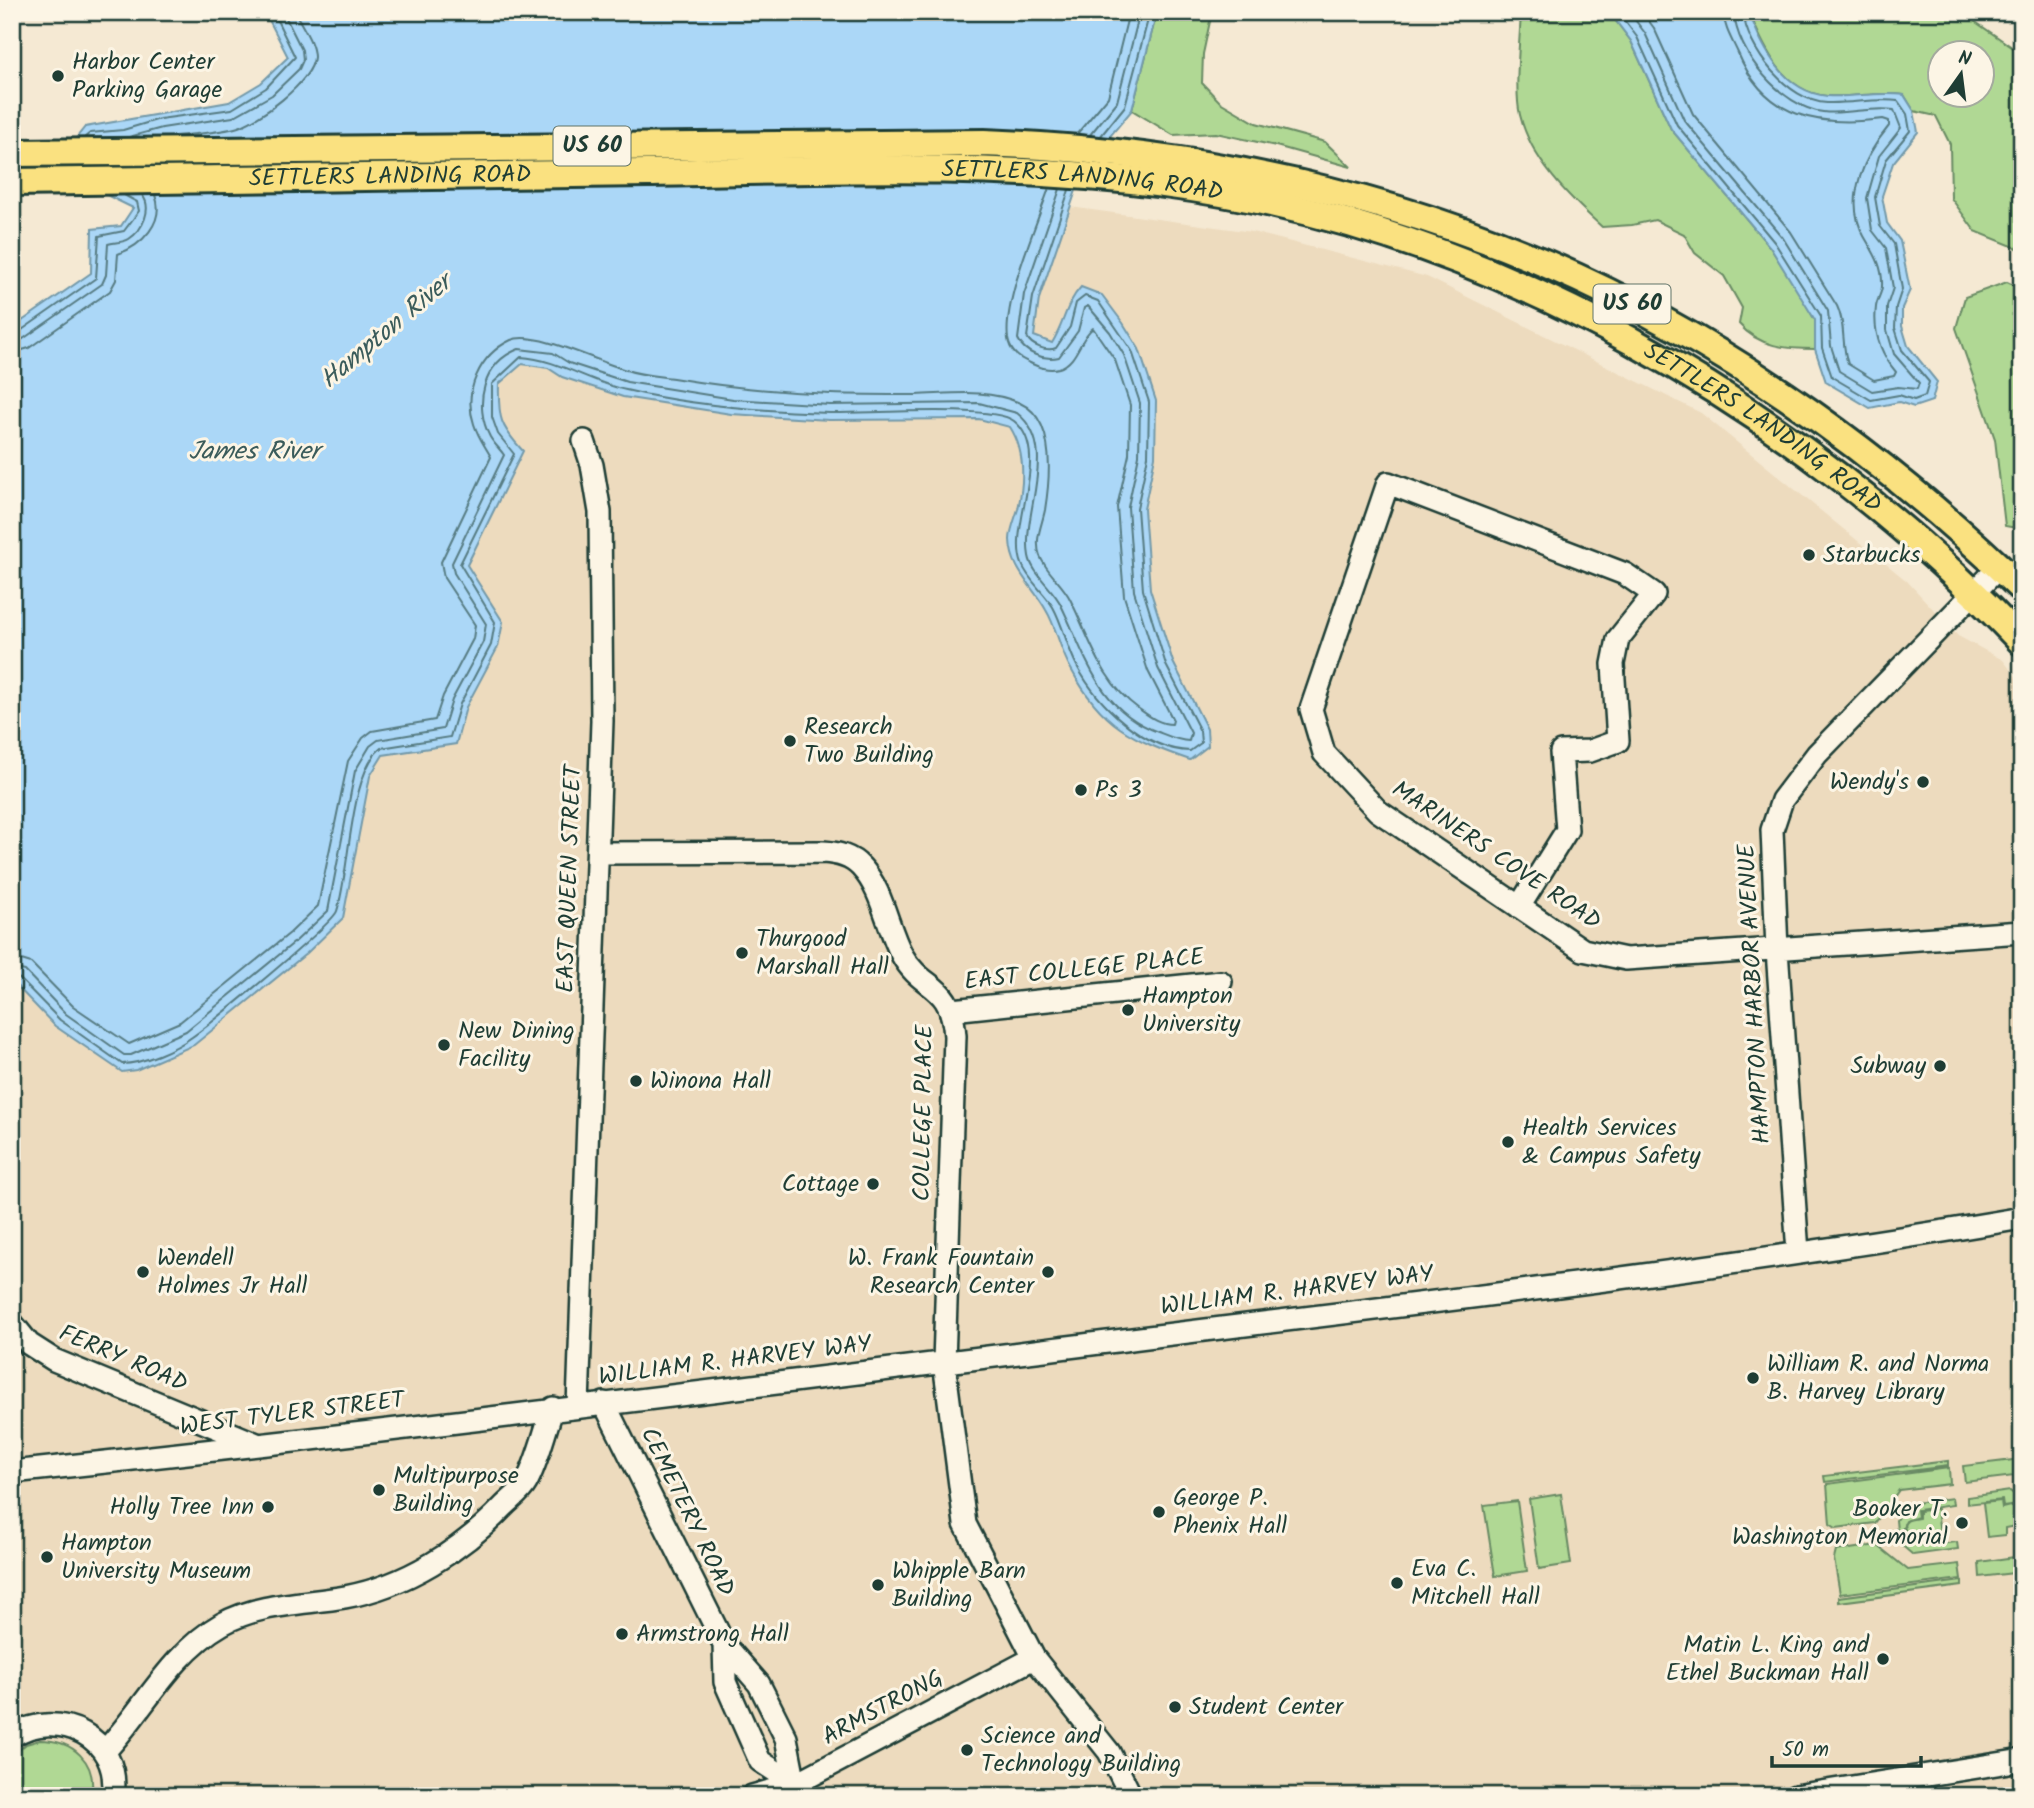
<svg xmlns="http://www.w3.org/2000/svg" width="2034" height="1808" font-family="Kalam,sans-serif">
<rect width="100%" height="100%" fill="#f5e9d3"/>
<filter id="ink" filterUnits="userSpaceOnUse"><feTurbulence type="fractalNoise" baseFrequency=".0143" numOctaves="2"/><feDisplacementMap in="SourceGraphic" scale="14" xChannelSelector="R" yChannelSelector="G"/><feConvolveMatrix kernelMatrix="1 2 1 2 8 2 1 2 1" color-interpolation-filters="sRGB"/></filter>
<g filter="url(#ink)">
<path fill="#eddbbe" d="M1070 207 1252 232 1427 277 1701 413 1907 581 1958 636 2003 660 2022 685V1796H12V981L55 1026 122 1072 254 994 307 953 343 918 370 776 383 755 456 744 466 707 498 647 503 622 467 565 523 451 504 431 498 415 499 384 522 364 548 368 562 377 623 397 731 414 829 420 979 418 1010 427 1020 442 1022 472 1019 505 1010 538 1015 567 1046 610 1070 668 1208 746 1207 729 1173 662 1150 589 1144 509 1155 457 1156 401 1139 349 1102 295 1070 300 1064 324 1051 343 1034 336 1039 299Z"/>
<path fill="#b0d894" stroke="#688a64" stroke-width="2" fill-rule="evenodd" d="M1157 12H1212L1203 54 1202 83 1220 102 1256 123 1325 142 1351 167 1276 146 1216 133 1173 135 1132 110Z
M1521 12H1609L1631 41 1671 129 1770 247 1798 291 1815 320V349C1786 349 1759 347 1739 324L1742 308 1724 276 1695 253 1684 234 1655 220 1632 225 1602 227C1569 197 1531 160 1520 115 1514 91 1520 39 1521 12Z
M1749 12H1961L2022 54V250L1975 231 1951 198 1950 144 1936 116 1914 111 1904 95C1878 91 1853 98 1827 96 1783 92 1764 48 1749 12ZM1940 52H1982V94H1940Z
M2007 282 2022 289V529L2005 526 1995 439 1956 328 1965 297Z
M2022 1459V1481L2014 1476 1965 1482 1963 1466Z
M1948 1461V1466L1825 1482 1824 1476Z
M1949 1468 1950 1484 1899 1490 1875 1523 1836 1528 1830 1524 1827 1484Z
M2010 1491 2022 1501V1515C2020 1509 2016 1505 2010 1506L2019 1511 2020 1520 2015 1526 2005 1528V1535L1987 1537 1983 1503 2001 1501 2002 1508 2010 1506 2003 1507 2002 1500 1967 1504V1497Z
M1561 1494 1571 1564 1539 1569 1529 1499Z
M1952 1498 1953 1505 1917 1510 1918 1517 1906 1521 1902 1530 1907 1539H1920L1923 1546 1922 1538 1913 1539 1906 1535 1904 1524 1908 1520 1919 1518V1511L1937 1509 1941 1543 1928 1545 1957 1542 1958 1549 1913 1555 1898 1542 1896 1520 1907 1504Z
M1517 1501 1527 1571 1495 1576 1484 1505Z
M1877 1545 1908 1570 1959 1564 1961 1579 1840 1594 1834 1559 1836 1551Z
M2022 1556V1572L1980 1577 1979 1562Z
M1962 1581V1586L1839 1602V1597Z
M40 1740C72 1740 98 1761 91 1796H12V1756L26 1744Z"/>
<path fill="#abd7f7" stroke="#7399a9" stroke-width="2" d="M265 12H1157L1132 110 1084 167 1039 299 1034 336 1052 343C1064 324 1066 303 1081 287L1102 295 1123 323 1139 349 1156 401 1155 457 1144 509 1150 589 1173 662 1207 729 1208 746 1190 760C1132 740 1101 725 1071 669 1060 651 1057 628 1046 610 1032 585 1011 570 1010 540 1010 530 1015 519 1018 509 1024 482 1025 450 1010 427L979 419 829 420 731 414 623 397 562 377 548 368 522 364 499 384C498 418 500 426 523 451L467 565 503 622 498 647 466 707 456 744 383 755 370 776 343 918 307 953 194 1045 136 1070 122 1072 55 1026 12 981V328L91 273 92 229 121 226 133 208 100 192 79 162 73 142 85 127 229 102 261 83 288 57Z
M1609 12H1749C1762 48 1784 92 1827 96 1853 98 1878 91 1904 95L1914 111 1918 132 1893 163 1882 196 1887 223 1900 241 1910 290 1902 308V326L1908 346 1937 382 1932 401 1914 407 1899 402 1870 408 1826 382 1815 349V320L1770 247 1671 129 1631 41Z"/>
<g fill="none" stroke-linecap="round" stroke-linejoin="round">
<path stroke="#577b82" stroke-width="2" d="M1618 12 1637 37 1677 125 1775 243 1821 316 1822 348 1832 377 1871 400 1899 395 1914 400 1925 396 1929 382 1902 350 1895 328 1896 307 1902 289 1894 244 1880 226 1875 197 1886 160 1910 131 1907 114 1898 101C1875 98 1851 104 1827 103 1788 101 1747 50 1743 12
M1629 12 1645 33 1684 120 1783 238 1828 311 1831 346 1839 371 1872 391 1898 387 1917 389 1919 383 1894 354 1887 330V306L1893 288 1886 248 1872 230 1867 198 1879 156 1901 128 1894 110C1871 106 1847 115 1823 112 1782 107 1736 53 1734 12
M1642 12 1654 28 1693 114 1791 232 1837 306C1846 324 1841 345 1848 364L1874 380 1894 376 1896 372C1880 353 1873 331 1876 307 1877 299 1882 293 1882 286 1883 265 1873 252 1864 236 1843 199 1865 155 1889 126V121L1883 119C1819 127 1766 119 1738 53 1732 40 1724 27 1723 12
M1076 135 1108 97 1129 12
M175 136C194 134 215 133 235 128 257 123 313 81 314 57 314 42 301 25 295 12
M1089 136 1117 102 1140 12
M85 137 90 133 123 130 160 119 232 109 266 88 295 57 273 12
M129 137 162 128 233 117 272 95 299 69 303 60 302 50 283 12
M1100 137 1125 106 1150 12
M12 333 19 332 96 278 99 236 124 231 139 211 137 202 124 195
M12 342 23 339 102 284 106 275 108 244C114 242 123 243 129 239 143 230 153 208 142 195
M12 353 29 348 110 291 116 280 118 254C141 246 166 222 155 195
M12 957 31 963 73 1006 129 1044 180 1022 290 933 318 906 348 761 363 738 372 731 435 720 443 696 473 639 475 625 444 578 441 562 491 457C485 446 478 437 474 424 463 392 479 355 511 340 535 330 599 362 626 370 641 375 658 376 673 378 726 387 778 392 831 394 859 395 888 395 916 395 951 394 987 388 1020 403 1056 419 1050 479 1045 510 1042 525 1034 540 1040 556 1046 572 1063 584 1070 599 1091 640 1100 681 1139 709 1149 716 1159 724 1172 724L1173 720 1148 671 1124 596 1117 507 1129 454 1130 405 1115 360 1093 328C1080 337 1078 362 1059 368 1048 371 1038 367 1028 362 1018 358 1010 351 1008 339 1003 301 1036 226 1049 188
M12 968 25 971 66 1014 124 1055H131L186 1031 296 941 328 911 355 771 370 746 378 740 443 729 452 700 483 642 486 624 454 573 452 563 504 455C500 449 494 444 490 437 473 405 483 362 519 349L553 353 569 363 627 382 733 399 830 405 979 403 1017 413C1061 448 1021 512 1029 556 1032 574 1053 588 1061 605 1086 656 1098 710 1158 732 1168 736 1179 741 1189 741L1191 733 1158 668 1134 591 1128 507 1139 455 1140 403 1124 355 1110 332 1088 306 1084 308 1078 331 1059 357C1044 361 1024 353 1018 339L1024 294 1060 189
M12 976 20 979 60 1020 122 1064C142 1064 176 1049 192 1037 211 1024 333 924 337 911 350 871 349 774 381 748L450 737 460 704 491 645 495 622 460 564 514 454 498 434 492 417V384L521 357C557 359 590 382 626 390 692 406 763 411 830 413 865 414 992 404 1014 421 1053 452 1007 527 1022 564 1028 580 1044 592 1053 607 1063 625 1067 647 1077 666 1097 704 1144 750 1190 751L1201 743 1200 731 1166 665 1143 590 1137 508 1148 456 1149 402 1132 351 1098 301 1085 296 1076 303 1070 327 1056 348C1047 352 1031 346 1027 337L1033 297 1069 190"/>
<g stroke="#1f3d34" stroke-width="26">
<path id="minor" d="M599 853 823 852C838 853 851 856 861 867 883 890 887 928 902 955 923 993 951 980 955 1036L944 1362 965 1524 1034 1658 1109 1752 1131 1796
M1519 907 1567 830 1561 752 1590 751 1618 741 1613 664 1618 639 1654 594 1625 574 1388 483 1311 709 1324 753 1378 811 1583 950 1626 959 2022 932
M952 1010 1221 982
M1798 1253 1777 950 1772 830 1782 800 1817 754 1999 567
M12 1323 29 1344 54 1360 259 1445
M604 1403 724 1644 759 1684 786 1738 795 1784 800 1796
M578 1406 602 721 600 512 592 465 584 441
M12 1472C383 1433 754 1386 1124 1340 1423 1303 1724 1269 2022 1218
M724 1644 725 1682 760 1761 795 1784
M12 1736C58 1707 122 1737 113 1796
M104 1752C143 1711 171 1653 222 1624 259 1603 305 1604 345 1597 406 1586 462 1550 504 1506 511 1499 521 1492 526 1483 538 1461 544 1432 553 1408
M752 1796 795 1784 1034 1658
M1795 1796 2022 1760"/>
</g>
<g stroke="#1f3d34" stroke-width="32">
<g id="major">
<path d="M12 153 984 143C1399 159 1724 301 2022 589"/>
<path id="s1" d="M12 182C224 179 436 176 647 173 820 170 992 162 1164 184 1488 226 1799 407 2022 642"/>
</g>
</g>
<use href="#minor" stroke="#fcf5e5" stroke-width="21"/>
<use href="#major" stroke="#fae180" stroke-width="26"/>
</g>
</g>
<g fill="#1f3d34" stroke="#fcf5e5" stroke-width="2.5">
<circle cx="58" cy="76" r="7"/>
<circle cx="1809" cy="555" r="7"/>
<circle cx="790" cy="741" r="7"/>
<circle cx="1923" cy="782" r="7"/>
<circle cx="1081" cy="790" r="7"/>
<circle cx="742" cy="953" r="7"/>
<circle cx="1128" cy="1010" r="7"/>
<circle cx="444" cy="1045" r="7"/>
<circle cx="1940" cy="1066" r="7"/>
<circle cx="636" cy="1081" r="7"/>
<circle cx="1508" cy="1142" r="7"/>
<circle cx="873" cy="1184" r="7"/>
<circle cx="143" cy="1272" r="7"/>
<circle cx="1048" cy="1272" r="7"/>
<circle cx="1753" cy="1378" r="7"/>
<circle cx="379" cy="1490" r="7"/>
<circle cx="268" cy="1507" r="7"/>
<circle cx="1159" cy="1512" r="7"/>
<circle cx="1962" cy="1523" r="7"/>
<circle cx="47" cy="1557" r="7"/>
<circle cx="1397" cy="1583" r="7"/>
<circle cx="878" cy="1585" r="7"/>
<circle cx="622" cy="1634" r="7"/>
<circle cx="1883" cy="1659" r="7"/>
<circle cx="1175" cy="1707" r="7"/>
<circle cx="967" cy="1750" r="7"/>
</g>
<g text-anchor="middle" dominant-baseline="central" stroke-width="6" stroke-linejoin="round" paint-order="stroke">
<g fill="#fcf5e5" stroke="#617469" stroke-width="2">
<rect x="553.5" y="126.5" width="77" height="39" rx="5"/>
<rect x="1593.5" y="284.5" width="77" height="39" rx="5"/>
</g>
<g font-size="23" font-weight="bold" fill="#1f3d34">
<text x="592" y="146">US 60</text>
<text x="1632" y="304">US 60</text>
</g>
<g font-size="24" fill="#1f3d34" stroke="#fcf5e5" text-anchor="start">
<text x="72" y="62">Harbor Center<tspan x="72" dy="28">Parking Garage</tspan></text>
<text x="1823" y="555">Starbucks</text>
<text x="804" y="727">Research<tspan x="804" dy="28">Two Building</tspan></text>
<text x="1909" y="782" text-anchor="end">Wendy's</text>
<text x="1095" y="790">Ps 3</text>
<text x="756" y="939">Thurgood<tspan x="756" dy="28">Marshall Hall</tspan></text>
<text x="1142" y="996">Hampton<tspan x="1142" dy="28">University</tspan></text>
<text x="458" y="1031">New Dining<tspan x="458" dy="28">Facility</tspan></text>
<text x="1926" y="1066" text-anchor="end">Subway</text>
<text x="650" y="1081">Winona Hall</text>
<text x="1522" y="1128">Health Services<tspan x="1522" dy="28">&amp; Campus Safety</tspan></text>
<text x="859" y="1184" text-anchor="end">Cottage</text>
<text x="157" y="1258">Wendell<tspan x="157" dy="28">Holmes Jr Hall</tspan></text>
<text x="1034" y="1258" text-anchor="end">W. Frank Fountain<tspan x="1034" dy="28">Research Center</tspan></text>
<text x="1767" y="1364">William R. and Norma<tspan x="1767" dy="28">B. Harvey Library</tspan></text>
<text x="393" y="1476">Multipurpose<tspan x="393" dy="28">Building</tspan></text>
<text x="1173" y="1498">George P.<tspan x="1173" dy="28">Phenix Hall</tspan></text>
<text x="254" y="1507" text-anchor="end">Holly Tree Inn</text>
<text x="1948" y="1509" text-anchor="end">Booker T.<tspan x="1948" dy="28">Washington Memorial</tspan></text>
<text x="61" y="1543">Hampton<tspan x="61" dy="28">University Museum</tspan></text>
<text x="1411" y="1569">Eva C.<tspan x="1411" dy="28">Mitchell Hall</tspan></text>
<text x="892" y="1571">Whipple Barn<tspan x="892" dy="28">Building</tspan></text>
<text x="636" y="1634">Armstrong Hall</text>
<text x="1869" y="1645" text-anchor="end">Matin L. King and<tspan x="1869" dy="28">Ethel Buckman Hall</tspan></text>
<text x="1189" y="1707">Student Center</text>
<text x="981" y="1736">Science and<tspan x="981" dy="28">Technology Building</tspan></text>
</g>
<g font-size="24" fill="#1f3d34" stroke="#fcf5e5">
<text stroke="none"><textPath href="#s1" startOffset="378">SETTLERS LANDING ROAD</textPath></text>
<text stroke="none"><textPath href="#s1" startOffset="1071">SETTLERS LANDING ROAD</textPath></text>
<text stroke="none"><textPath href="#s1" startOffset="1806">SETTLERS LANDING ROAD</textPath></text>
<text transform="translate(1496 856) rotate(34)">MARINERS COVE ROAD</text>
<text transform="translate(570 879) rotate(-88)">EAST QUEEN STREET</text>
<text transform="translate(1084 970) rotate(-6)">EAST COLLEGE PLACE</text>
<text transform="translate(1755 994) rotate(-93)">HAMPTON HARBOR AVENUE</text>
<text transform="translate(924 1113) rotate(-89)">COLLEGE PLACE</text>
<text transform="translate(1297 1291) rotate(-7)">WILLIAM R. HARVEY WAY</text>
<text transform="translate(123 1359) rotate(23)">FERRY ROAD</text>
<text transform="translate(735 1361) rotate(-7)">WILLIAM R. HARVEY WAY</text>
<text transform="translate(292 1414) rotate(-7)">WEST TYLER STREET</text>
<text transform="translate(687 1512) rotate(64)">CEMETERY ROAD</text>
<text transform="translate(883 1708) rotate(-28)">ARMSTRONG</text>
</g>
<g font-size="26" font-style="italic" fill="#3b5c5b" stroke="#fcf5e5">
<text transform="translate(386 332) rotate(-40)">Hampton River</text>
<text x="254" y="452">James River</text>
</g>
</g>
<rect width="2034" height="1808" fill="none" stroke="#fcf5e5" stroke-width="42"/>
<rect x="21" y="21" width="1992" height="1766" fill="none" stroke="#1f3d34" stroke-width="2.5" filter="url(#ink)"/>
<g transform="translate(1961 74) rotate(14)"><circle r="33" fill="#fcf5e5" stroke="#a4ab9e" stroke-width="2"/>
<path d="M0-5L12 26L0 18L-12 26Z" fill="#1f3d34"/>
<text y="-10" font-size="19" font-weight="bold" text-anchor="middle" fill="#1f3d34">N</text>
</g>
<path d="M1772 1756v10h149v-10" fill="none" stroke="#1f3d34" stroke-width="3.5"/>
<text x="1782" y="1756" font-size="21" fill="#1f3d34" stroke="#fcf5e5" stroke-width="5" paint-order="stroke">50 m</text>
</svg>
